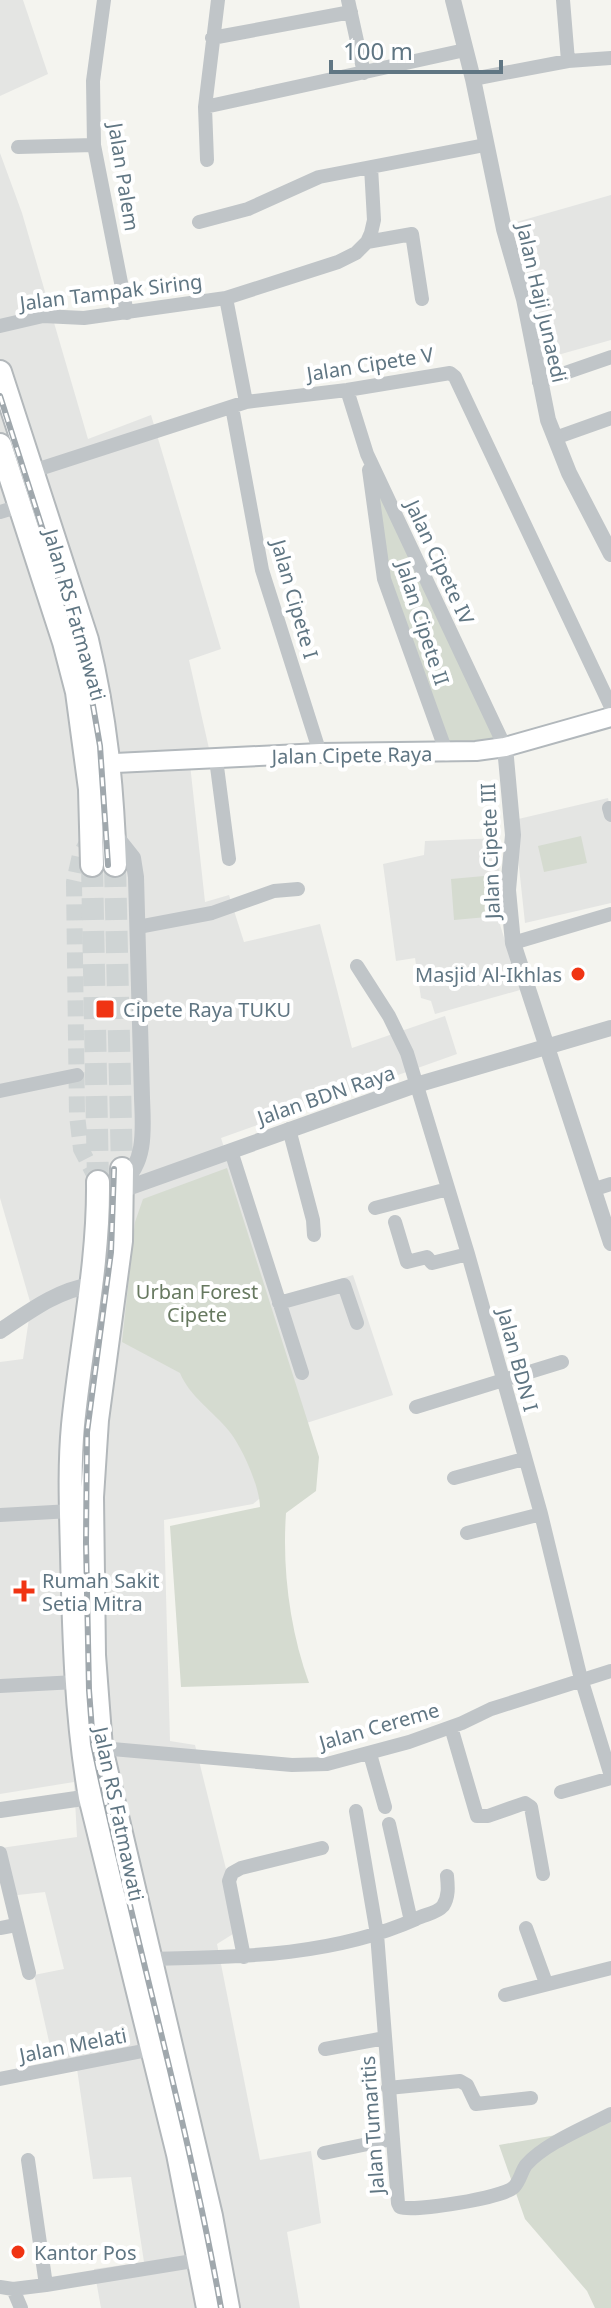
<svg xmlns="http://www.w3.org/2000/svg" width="611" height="2308" font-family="'Noto Sans',sans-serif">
<rect width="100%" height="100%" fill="#f4f4ef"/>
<path fill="#e4e5e3" d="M0 0H23L48 74 0 96Z
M0 153 22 213 88 439 151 415 221 649 189 660 210 753 189 755 205 902 229 895 244 942 320 924 352 1048 445 1016 457 1054 221 1138 273 1300 353 1275 393 1395 282 1431 278 1483 253 1504 164 1520 170 1741 195 1745 241 1929 217 1944 260 2160 311 2151 321 2223 287 2232 300 2308H101L94 2269 144 2262 131 2177 93 2179 76 2062 55 2068 34 1975 64 1969 45 1892 9 1896 1 1848 77 1837 74 1782 0 1794V1362L23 1359 31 1305 0 1198Z
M611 195V340L540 360 527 272 513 223Z
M608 798 611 812V903L525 923 514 820Z
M500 838 498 918 520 990 435 1014 431 1001 421 998 415 958 396 961 383 864 424 855 425 841Z"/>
<path fill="#d5dbd0" d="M374 479 503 744 450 750 390 584Z
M581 836 587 863 544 872 538 846Z
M484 876 487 917 454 920 451 879Z
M227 1168 319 1457 316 1491 286 1513C282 1570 290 1630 309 1683L181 1687 170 1526 260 1507C260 1487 242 1447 229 1431 213 1411 190 1397 180 1373L122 1342 135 1222 143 1199Z
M611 2113V2308H595L587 2291 525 2219 499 2145 579 2131Z"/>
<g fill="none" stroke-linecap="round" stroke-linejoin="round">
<path stroke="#cfd4d4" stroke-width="16" stroke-dasharray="16 8" stroke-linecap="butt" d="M91 836 80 855 74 882 77 1115 81 1149 98 1182"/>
<path stroke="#cfd4d4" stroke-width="22" stroke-dasharray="22 11" stroke-linecap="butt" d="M92 865 98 1182
M115 865 122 1169"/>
<g stroke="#b2b8bc" stroke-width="22">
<path id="secondary" d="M95 764 320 753 476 751 505 747 611 717"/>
</g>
<g stroke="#b3b8bb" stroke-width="26">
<path id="primary" d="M0 372 87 640C106 719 112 785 115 865
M0 445 64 642 77 692 90 789 92 865
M122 1169 121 1241 97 1420 92 1497 94 1655 101 1748 211 2216 228 2308
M98 1182C99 1264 81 1344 73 1425 69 1468 71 1511 72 1554 74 1636 76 1717 90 1797L178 2154 208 2308"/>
</g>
<path stroke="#c0c5c8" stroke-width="14" d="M104 0 93 81 94 145 127 313
M348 0 364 73
M563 0 568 61
M212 38 351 12
M473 79 568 61 611 58
M205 107 465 50
M18 147 94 145
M207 160 205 107 218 0
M199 222 248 209 319 177 485 145
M367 242 412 234 422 299
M226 298 246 402
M0 326 43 316 84 318 226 298 338 262 356 253 367 242 371 233 374 220 371 167
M539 382 611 357
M347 390 367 454 505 747
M232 407 262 570 320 753
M555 438 611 418
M369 470 384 579 447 754
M33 471 246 402 347 390 450 373 455 377 611 707
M0 512 20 506
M216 759 229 859
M609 808 611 815
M138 927 212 913 274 891 298 889
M513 943 611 914
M357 966 389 1016 407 1053 468 1254 541 1514 580 1675 611 1776
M0 1091 77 1075
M289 1129 313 1220 314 1235
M231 1151 302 1373
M595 1189 611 1184
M375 1208 448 1189
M395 1222 407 1262 427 1257 432 1263 468 1254
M279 1303 344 1285 357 1323
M416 1407 562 1362
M454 1478 524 1459
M0 1515 71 1511
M467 1533 541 1514
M0 1686 76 1682
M451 1727 477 1816H488L525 1803 531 1807 543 1874
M101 1748 292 1765 327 1764 409 1742 462 1723 491 1709 611 1671
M370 1754 385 1807
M561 1792 611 1778
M356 1811 377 1934 398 2203 400 2207C413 2212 503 2198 514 2187 520 2181 521 2172 526 2165 544 2144 586 2127 611 2114
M389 1824 411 1921
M0 1853 29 1973
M0 1928 16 1925
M526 1928 546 1983
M244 1957 229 1881 232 1873 241 1868 322 1848
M151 1959C241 1957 333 1956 416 1919 425 1914 436 1914 443 1906 449 1897 448 1886 447 1876
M505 1995 611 1968
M325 2049 385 2038
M0 2079 153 2049
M388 2088 460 2081 467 2085 476 2104 531 2098
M324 2153 392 2139
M28 2160 46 2285
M0 2287 13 2289 46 2285 199 2260
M13 2289 21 2308"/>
<path stroke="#c0c5c8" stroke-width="16" d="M453 0 473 79 504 229 524 299 548 420 569 473 611 554
M505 747 513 835 508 890 513 943 611 1243
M114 834 133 858 136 877 142 1098C143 1126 147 1163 122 1182
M122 1190 416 1085 611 1028
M0 1331C30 1311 56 1291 91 1285
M0 1810 90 1797"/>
<use href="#secondary" stroke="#fff" stroke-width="18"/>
<use href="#primary" stroke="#fff" stroke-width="22"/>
<g stroke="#a0a8ad" stroke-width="6">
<path id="rail" d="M0 396 86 665 100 746 108 865
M114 1169 111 1252 87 1432 86 1543 89 1690 93 1744C133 1933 187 2118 221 2308"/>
</g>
<use href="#rail" stroke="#fff" stroke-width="3" stroke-dasharray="9" stroke-linecap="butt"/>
</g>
<g fill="#f03413" stroke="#fff" stroke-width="3">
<circle cx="578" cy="974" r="8"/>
<rect x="95" y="999" width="20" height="20" rx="4"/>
<path d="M20 1579h8v8h8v8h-8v8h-8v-8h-8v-8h8z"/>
<circle cx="18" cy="2252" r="8"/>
</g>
<g text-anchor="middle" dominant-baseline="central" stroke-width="8" stroke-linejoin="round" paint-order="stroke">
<g font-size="20" fill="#607683" stroke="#fff">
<text transform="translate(124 177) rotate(81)">Jalan Palem</text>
<text transform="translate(111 292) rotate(-7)">Jalan Tampak Siring</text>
<text transform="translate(542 303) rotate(77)">Jalan Haji Junaedi</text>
<text transform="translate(370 364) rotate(-9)">Jalan Cipete V</text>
<text transform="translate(440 562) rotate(65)">Jalan Cipete IV</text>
<text transform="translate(295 599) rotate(74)">Jalan Cipete I</text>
<text transform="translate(75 615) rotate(74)">Jalan RS Fatmawati</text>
<text transform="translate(423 623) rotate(72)">Jalan Cipete II</text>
<text transform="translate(352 755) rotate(-1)">Jalan Cipete Raya</text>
<text transform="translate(490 851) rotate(-92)">Jalan Cipete III</text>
<text transform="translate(326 1095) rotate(-19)">Jalan BDN Raya</text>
<text transform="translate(518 1360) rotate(75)">Jalan BDN I</text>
<text transform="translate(379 1726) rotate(-16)">Jalan Cereme</text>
<text transform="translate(119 1814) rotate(78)">Jalan RS Fatmawati</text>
<text transform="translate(73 2045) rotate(-11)">Jalan Melati</text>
<text transform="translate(372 2125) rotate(-94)">Jalan Tumaritis</text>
</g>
<g font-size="20" fill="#607683" stroke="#fff" text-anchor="start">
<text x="562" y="974" text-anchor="end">Masjid Al-Ikhlas</text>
<text x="123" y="1009">Cipete Raya TUKU</text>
<text x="42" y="1580">Rumah Sakit<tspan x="42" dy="23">Setia Mitra</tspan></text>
<text x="34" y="2252">Kantor Pos</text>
</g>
<g font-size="20" fill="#677960" stroke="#fff">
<text x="197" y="1291">Urban Forest<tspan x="197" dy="23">Cipete</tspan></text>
</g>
</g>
<path d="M331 60v12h170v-12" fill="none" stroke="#607683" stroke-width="4"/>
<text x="343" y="60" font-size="24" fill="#607683" stroke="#ffffff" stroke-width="6" paint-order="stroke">100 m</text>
</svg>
